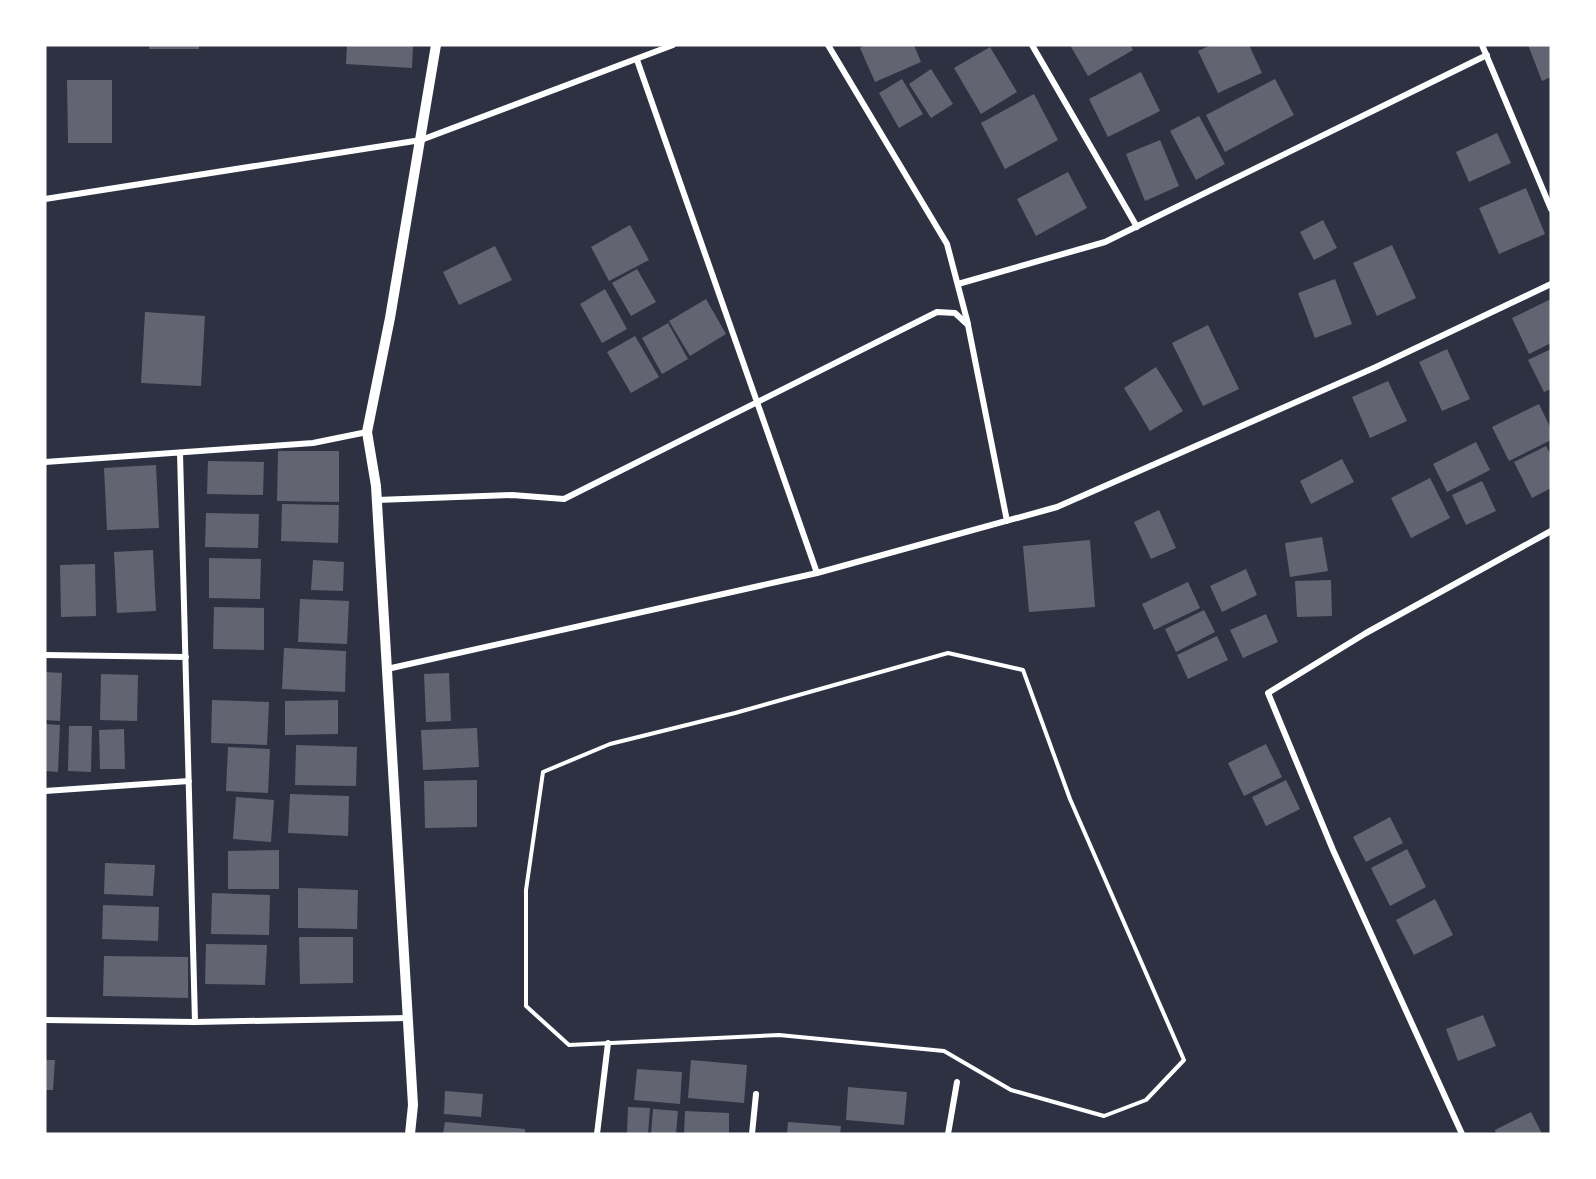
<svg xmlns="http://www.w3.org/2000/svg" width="1596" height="1179" font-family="'Archivo Narrow',sans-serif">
<rect width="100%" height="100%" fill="#2d3142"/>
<path fill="#626471" d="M149 45H199V49H149Z
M347 45H413L412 68 346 64Z
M866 45H914L921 62 875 82 860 48Z
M1070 45H1130L1133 50 1088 76Z
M1211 45H1249L1262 73 1218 93 1198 51Z
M1528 45H1551V77L1542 81Z
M990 47 1017 92 981 114 954 68Z
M931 69 953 104 931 118 909 84Z
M1141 72 1160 111 1108 137 1089 99Z
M902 79 923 114 899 128 879 93Z
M1275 79 1294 115 1225 152 1206 115Z
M67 80H112V143H68Z
M1034 94 1058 140 1005 169 981 123Z
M1199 116 1225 164 1196 180 1170 131Z
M1497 133 1511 163 1469 182 1456 152Z
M1160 140 1179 186 1145 201 1126 154Z
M1068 172 1087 208 1036 236 1017 199Z
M1526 188 1545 234 1499 254 1479 208Z
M1323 220 1337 248 1314 260 1300 232Z
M630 225 649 260 609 281 591 247Z
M1392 245 1416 298 1377 316 1353 263Z
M495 246 512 280 459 305 443 272Z
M637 269 656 302 631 316 612 283Z
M1335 279 1352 324 1315 338 1298 293Z
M605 289 627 329 602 343 580 304Z
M706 299 726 334 690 356 669 321Z
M1551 299V343L1529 354 1512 318Z
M145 312 205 316 201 386 141 383Z
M668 323 688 359 662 374 642 338Z
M1208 325 1239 389 1203 406 1172 343Z
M635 336 659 377 631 393 607 352Z
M1447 349 1470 399 1442 411 1419 362Z
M1551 349V389L1544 392 1528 360Z
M1156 367 1183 411 1150 431 1124 388Z
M1388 381 1407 421 1370 438 1352 397Z
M1539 404 1551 429V440L1509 461 1492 427Z
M1476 442 1490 470 1447 492 1433 464Z
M1546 446 1551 455V488L1532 498 1514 462Z
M278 451H339V502L277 501Z
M1342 459 1354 482 1311 504 1300 481Z
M208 461 264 462 263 495 207 494Z
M156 465 159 528 107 530 104 468Z
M1430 478 1450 518 1411 538 1391 498Z
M1482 481 1496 511 1466 525 1452 495Z
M282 504 339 505 338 543 281 541Z
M1159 510 1176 548 1151 559 1134 522Z
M206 513 259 514 258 548 205 547Z
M1322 537 1328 571 1290 577 1285 543Z
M1090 540 1095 607 1029 612 1023 546Z
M153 550 156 611 117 613 114 552Z
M209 558 261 559 260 599 209 598Z
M313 560 344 562 343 591 311 590Z
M95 564 96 616 61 617 60 565Z
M1246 569 1257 595 1222 612 1210 586Z
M1331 580 1332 616 1297 617 1295 581Z
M1188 582 1200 608 1154 630 1142 604Z
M300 599 349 601 347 644 298 642Z
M214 607 264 608V650L213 649Z
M1204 610 1215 632 1176 652 1165 629Z
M1266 614 1278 642 1243 658 1230 630Z
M1217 636 1228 660 1188 679 1177 655Z
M284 648 346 651 345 692 282 689Z
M45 672 62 673 60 721 45 720Z
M449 673 451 721 426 722 424 674Z
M101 674 138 675 137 721 100 720Z
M212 700 269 702 267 745 211 743Z
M338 700V734L285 735V701Z
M45 724 60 725 58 772 45 771Z
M69 726H92L91 772 68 771Z
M477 728 479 767 423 770 421 730Z
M124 729 125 769H100L99 730Z
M1266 744 1282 777 1244 796 1228 763Z
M296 745 357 747 356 786 295 785Z
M228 747 270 749 268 793 226 791Z
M477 780V827L425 828 424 781Z
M1286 780 1300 809 1266 826 1252 797Z
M290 794 349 796 348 836 288 833Z
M236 797 274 800 271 842 233 839Z
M1390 817 1403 843 1366 862 1353 837Z
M1407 849 1426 887 1390 906 1371 868Z
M279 850V889H228V851Z
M105 863 155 865 153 896 104 894Z
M298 888 358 890 357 929 298 928Z
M212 893 270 895 269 935 211 934Z
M1435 899 1453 935 1414 955 1396 920Z
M103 905 159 907 158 941 102 939Z
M299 937H353V983L300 984Z
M206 944 267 945 265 985 205 984Z
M104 956 188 957V998L103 996Z
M1483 1015 1496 1046 1458 1061 1446 1029Z
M45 1060H55L53 1090H45Z
M691 1060 747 1065 744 1103 688 1098Z
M637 1069 682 1072 680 1104 634 1100Z
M848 1087 907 1092 904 1125 846 1120Z
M445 1091 483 1094 481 1117 444 1114Z
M628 1107 650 1108 648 1134 627 1133Z
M653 1109 678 1111 676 1134H651Z
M685 1111 729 1113V1134H684Z
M1531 1112 1542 1134H1496L1495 1130Z
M445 1122 525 1129V1134H443Z
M788 1122 841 1126 840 1134H787Z"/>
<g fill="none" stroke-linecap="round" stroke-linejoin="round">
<path stroke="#fff" stroke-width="4" d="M948 653 1023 670 1070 799 1184 1060 1146 1100 1104 1116 1011 1090 944 1051 779 1035 569 1045 526 1006V890L543 772 610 744 735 713Z"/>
<path stroke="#fff" stroke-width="6" d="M828 45 947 244 968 324
M1032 45 1137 227
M1482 45 1551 209
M637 60 817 573
M45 199 421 140 673 45
M958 284 1105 242 1487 55
M180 453 195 1022
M45 462 313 443 367 432
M377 500 512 495 564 499 937 312 955 313 968 325 1007 521
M45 655 186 657
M387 669 817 573 1057 507 1376 367 1551 284
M45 791 189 781
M45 1020 195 1022 408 1018
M597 1134 608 1043
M752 1134 756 1094
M948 1134 957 1082
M1462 1134 1333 850 1268 693 1366 633 1551 531"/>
<path stroke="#fff" stroke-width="10" d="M410 1134 413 1105 376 486 367 432 390 318 436 45"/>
</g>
<rect width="1596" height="1179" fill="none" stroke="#ffffff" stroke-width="93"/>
</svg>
